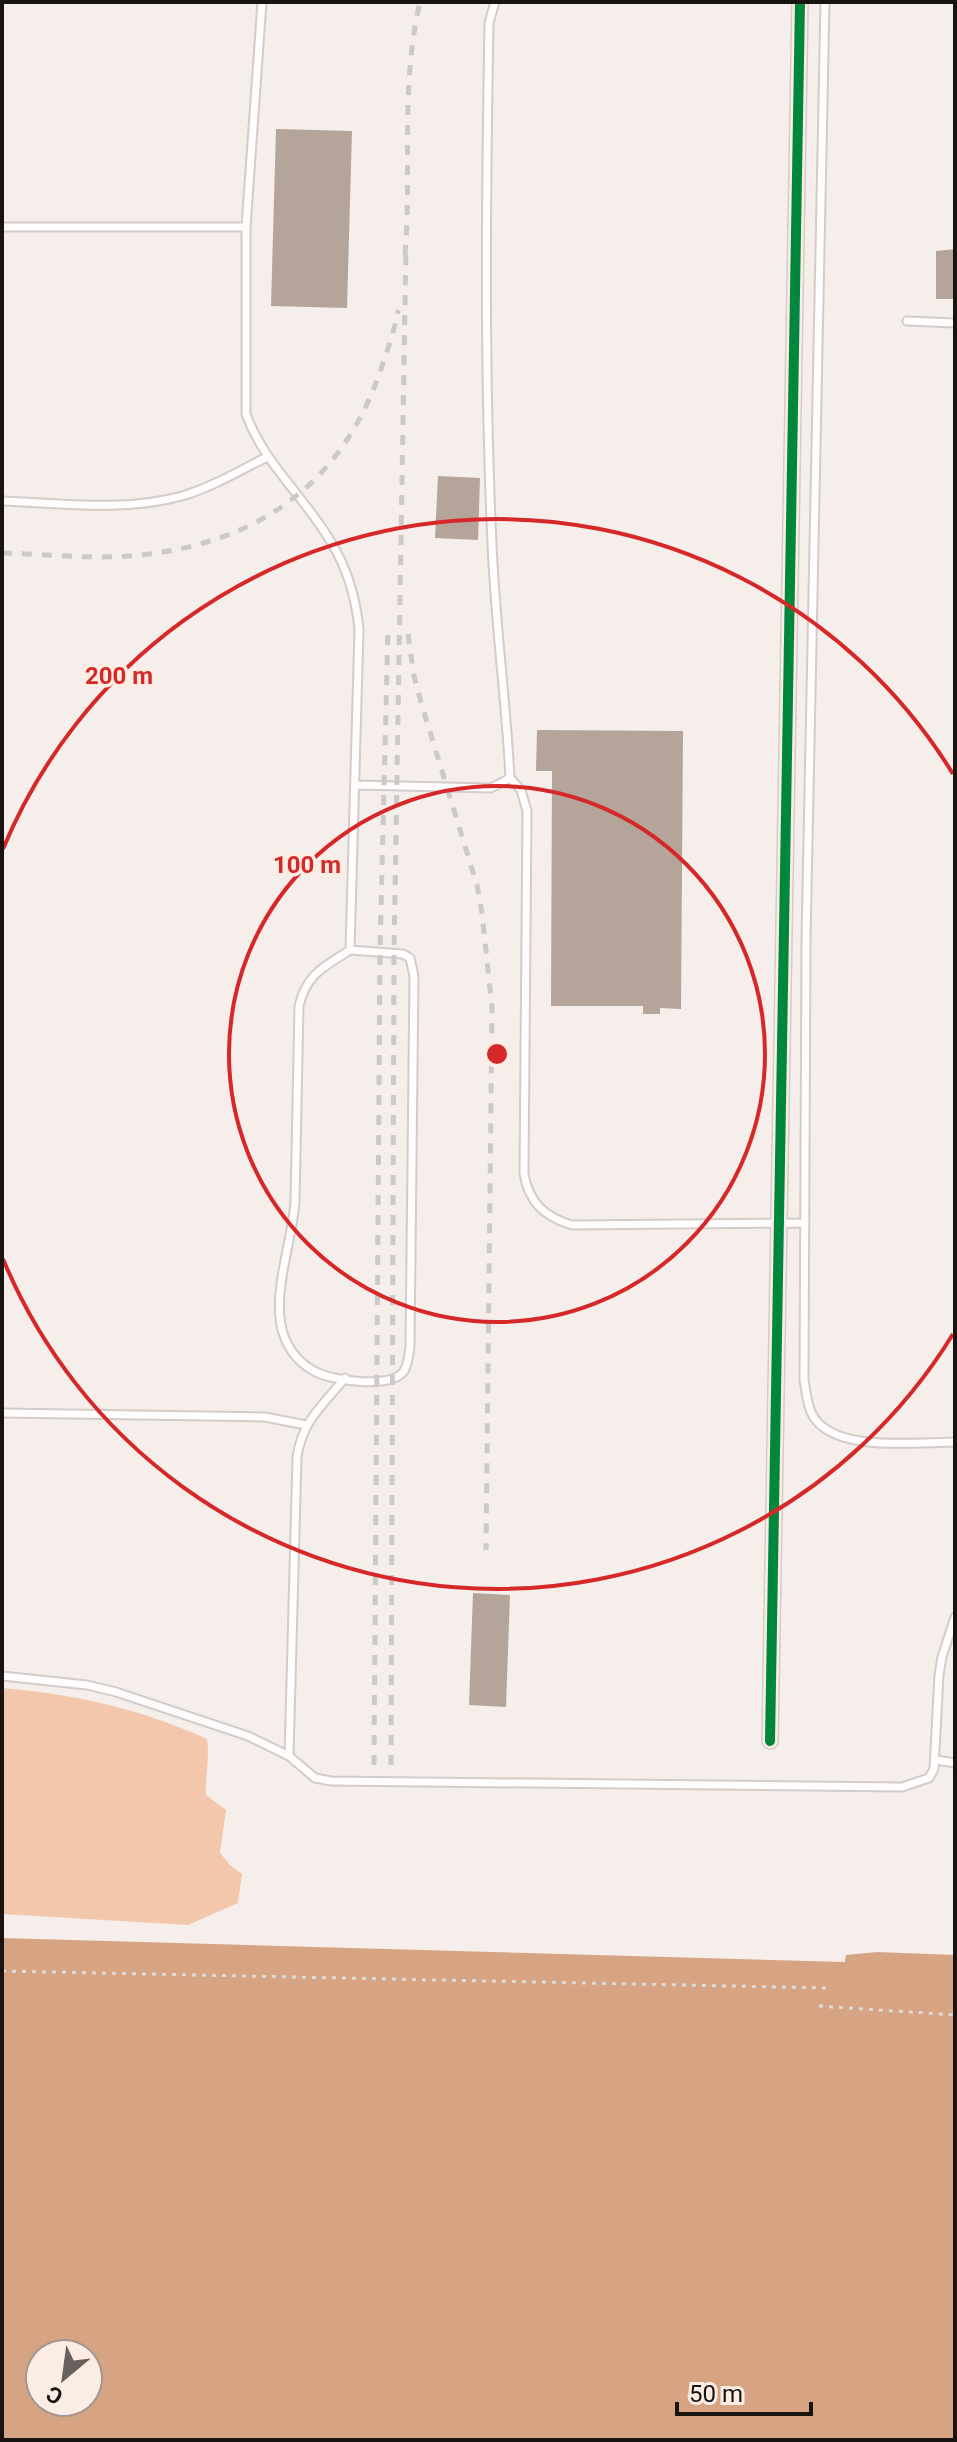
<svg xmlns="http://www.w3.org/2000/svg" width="957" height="2442" font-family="Roboto,sans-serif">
<rect width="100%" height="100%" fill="#f6eeea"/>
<path fill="#f3c7ac" d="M2 1688C73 1694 142 1709 207 1739 210 1758 205 1776 206 1795L226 1810 220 1853 230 1865 242 1874 238 1903 188 1925 2 1914Z"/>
<path fill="#d7a483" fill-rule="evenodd" d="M2 1938 845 1962 846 1955 877 1952 955 1955V2440H2ZM40 2354H88V2402H40Z"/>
<path fill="#b4a499" d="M276 129 352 131 347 308 271 306Z
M955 249V299H936V251Z
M438 476 480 478 478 540 435 538Z
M537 730 683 731 681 1009 660 1008V1014H643V1006H551L552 771H536Z
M473 1593 510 1595 506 1707 469 1705Z"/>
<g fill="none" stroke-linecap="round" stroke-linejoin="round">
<g stroke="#d3ccc9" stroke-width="11">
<path id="lane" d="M495 2 489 23C486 196 484 369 492 543 495 621 506 699 510 778L521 790 527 811 524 1174C529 1203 545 1217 572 1225L805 1223
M825 2 806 940 804 1380C806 1391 807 1406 813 1416 835 1453 916 1442 955 1442
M2 227H246L262 2
M246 227V414C264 464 305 497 331 542 347 568 356 599 359 629L350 950C324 967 307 973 299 1006L295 1202C292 1243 270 1298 284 1336 290 1352 300 1364 316 1372 334 1381 391 1389 404 1371 408 1364 409 1355 410 1347L414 976 410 958 403 954 350 950
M907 321 955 323
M2 501C60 503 125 512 182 496 212 487 239 471 267 457
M356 785 491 788 510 778
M2 1413 265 1417 306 1425
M2 1676 87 1685 116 1692 248 1736 289 1756 315 1778 331 1781 902 1787 929 1778 934 1769 939 1675 942 1657 955 1617
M289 1756 297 1457C302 1421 323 1405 345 1378
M936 1760 955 1763"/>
</g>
<g stroke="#d3ccc9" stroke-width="18">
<path id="street" d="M770 1741 800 2"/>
</g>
<path stroke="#dddad9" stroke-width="3" stroke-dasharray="4 6" stroke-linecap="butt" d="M2 1971 828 1988
M819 2006 955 2015"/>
<use href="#lane" stroke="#fefcfc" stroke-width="7"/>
<use href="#street" stroke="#fefcfc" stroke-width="14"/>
<path stroke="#cccac9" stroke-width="5" stroke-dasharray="10 10" stroke-linecap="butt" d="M405 255C412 170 400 86 420 2
M2 553C44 554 88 559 130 556 256 546 344 485 383 363 389 346 395 328 398 310
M408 634 414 676 422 706 477 885 482 913 492 1008 486 1550
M374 1765 380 951 388 626
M391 1765 394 953 406 245"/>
<g stroke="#fcede4" stroke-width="15">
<path id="cycleway" d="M770 1741 800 2"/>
</g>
<use href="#cycleway" stroke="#00873e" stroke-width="10"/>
</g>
<g fill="none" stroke="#d62828" stroke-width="4">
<circle cx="497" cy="1054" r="268"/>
<path d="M953 1334A535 535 0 0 1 3 1259M3 849A535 535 0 0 1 953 774"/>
</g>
<circle cx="497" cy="1054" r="12" fill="#d62828" stroke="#fcede4" stroke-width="4"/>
<g font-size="24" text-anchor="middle" font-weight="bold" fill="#d62828" stroke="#fcede4" stroke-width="7" stroke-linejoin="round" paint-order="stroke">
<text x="119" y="684">200 m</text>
<text x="307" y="873">100 m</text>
</g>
<rect width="957" height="2442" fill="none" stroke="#1a1411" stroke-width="8"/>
<g transform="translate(64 2378) rotate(209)"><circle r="38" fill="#fcede4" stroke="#a29690" stroke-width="2"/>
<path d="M0-6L14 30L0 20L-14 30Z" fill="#67605d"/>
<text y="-12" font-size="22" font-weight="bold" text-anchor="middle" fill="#1a1411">С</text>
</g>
<path d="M677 2402v12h134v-12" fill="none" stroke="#1a1411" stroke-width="4"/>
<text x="689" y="2402" font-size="24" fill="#1a1411" stroke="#fcede4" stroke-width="6" paint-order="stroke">50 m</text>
</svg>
